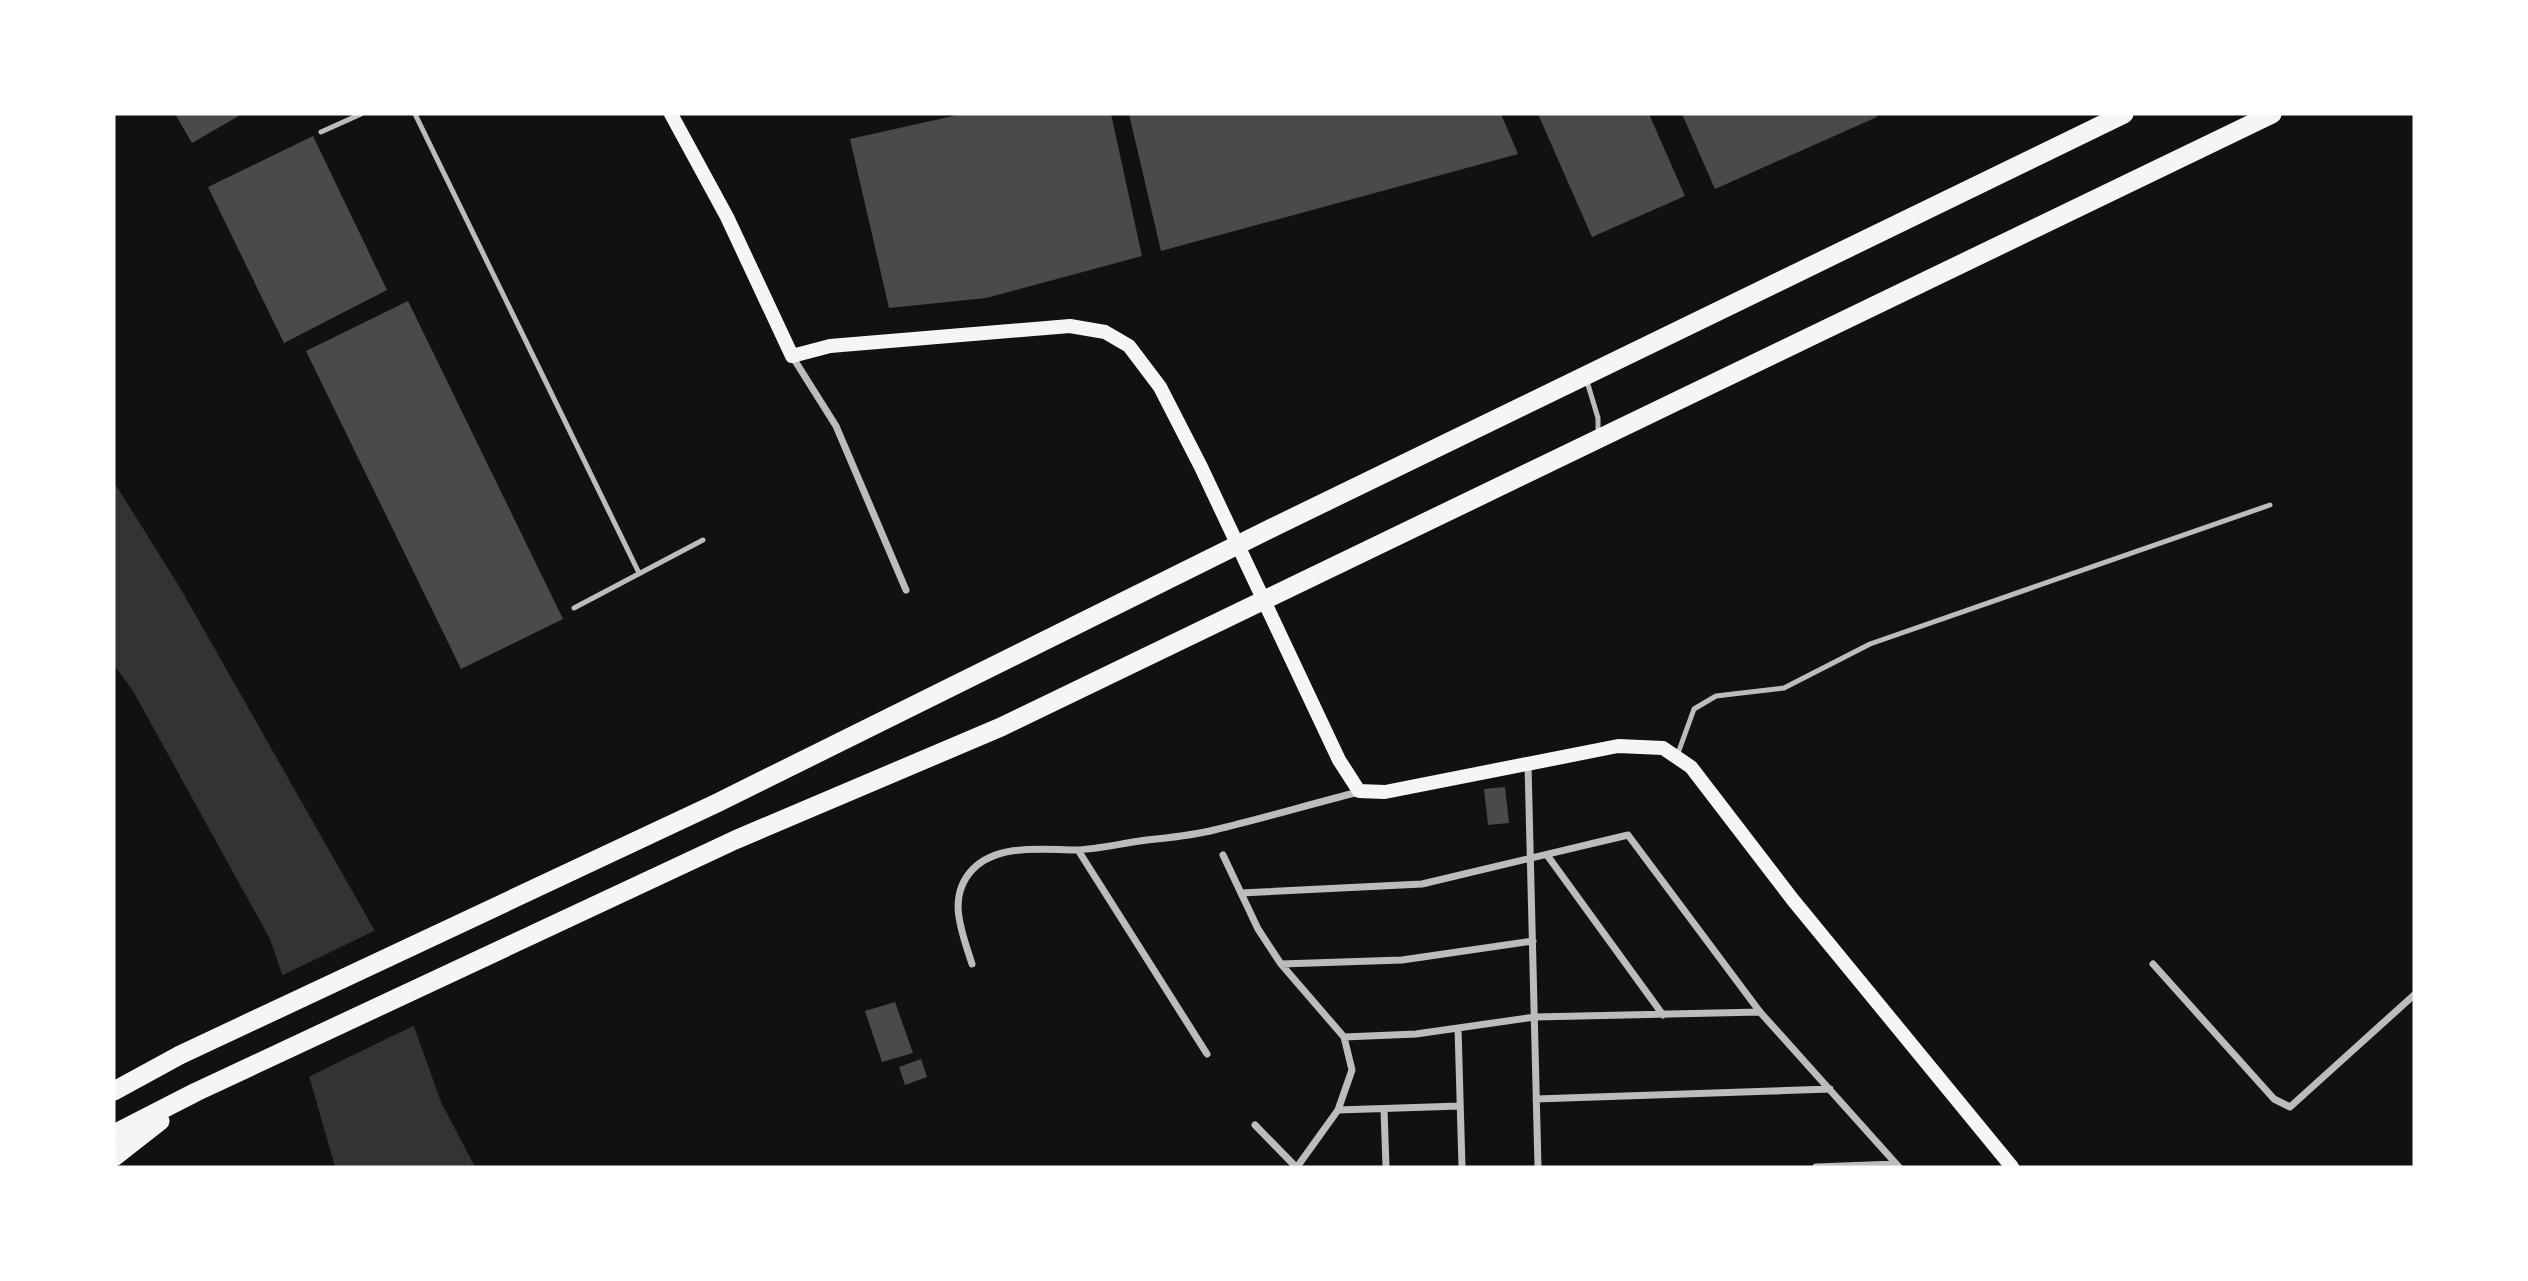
<svg xmlns="http://www.w3.org/2000/svg" width="2528" height="1281" font-family="'Public Sans',sans-serif">
<rect width="100%" height="100%" fill="#111"/>
<path fill="#333" d="M114 482 179 586 388 954 441 1102 475 1167H335L303 1055 293 1006 270 939 133 691 114 665Z"/>
<path fill="#111" d="M378 929 391 953 417 1024 306 1078 289 1007 279 977Z"/>
<path fill="#4a4a4a" d="M175 114H242L192 143Z
M962 114H1111L1142 256 986 298 889 308 850 139Z
M1129 114H1501L1518 154 1161 251Z
M1538 114H1649L1685 196 1592 237Z
M1682 114H1876L1877 117 1715 189Z
M313 136 387 290 284 343 208 187Z
M408 301 563 619 461 669 306 351Z
M1505 787 1509 823 1488 825 1484 789Z
M895 1002 913 1053 882 1062 865 1011Z
M921 1059 927 1077 905 1085 899 1067Z"/>
<g fill="none" stroke-linecap="round" stroke-linejoin="round">
<path stroke="#bcbcbc" stroke-width="5" d="M415 114 639 573
M321 132 361 114
M1586 378 1598 418V433
M574 608 703 540
M1677 756 1694 709 1716 696 1784 688 1870 644 2270 505"/>
<path stroke="#bcbcbc" stroke-width="7" d="M792 356 836 426 906 590
M1528 765 1538 1167
M1078 850 1207 1054
M1223 855 1258 929 1281 964 1344 1037 1352 1070 1338 1110 1297 1167
M1547 855 1663 1015
M1241 893 1422 884 1628 835 1760 1012 1899 1167
M972 964C962 932 946 897 973 869 999 843 1044 850 1076 850 1097 849 1119 844 1140 841 1164 838 1190 836 1214 830 1262 819 1310 804 1359 792
M1281 964 1402 960 1533 941
M2153 964 2274 1099 2290 1107 2414 995
M1458 1028 1462 1167
M1344 1037 1416 1034 1535 1017 1760 1012
M1536 1099 1830 1089
M1384 1109 1386 1167
M1338 1110 1460 1106
M1255 1125 1296 1167
M1816 1167 1896 1164"/>
<path stroke="#f5f5f5" stroke-width="14" d="M671 114 727 217 792 356 830 346 1070 326 1105 332 1129 346 1160 387 1201 467 1339 760 1359 791 1385 792 1618 746 1663 748 1691 767 1793 900 2012 1167"/>
<path stroke="#f5f5f5" stroke-width="19" d="M114 1091 180 1055 717 803 1280 524 2124 114
M114 1134 196 1092 735 840 1001 727 2272 114
M114 1157 160 1121"/>
</g>
<rect width="2528" height="1281" fill="none" stroke="#ffffff" stroke-width="231"/>
</svg>
